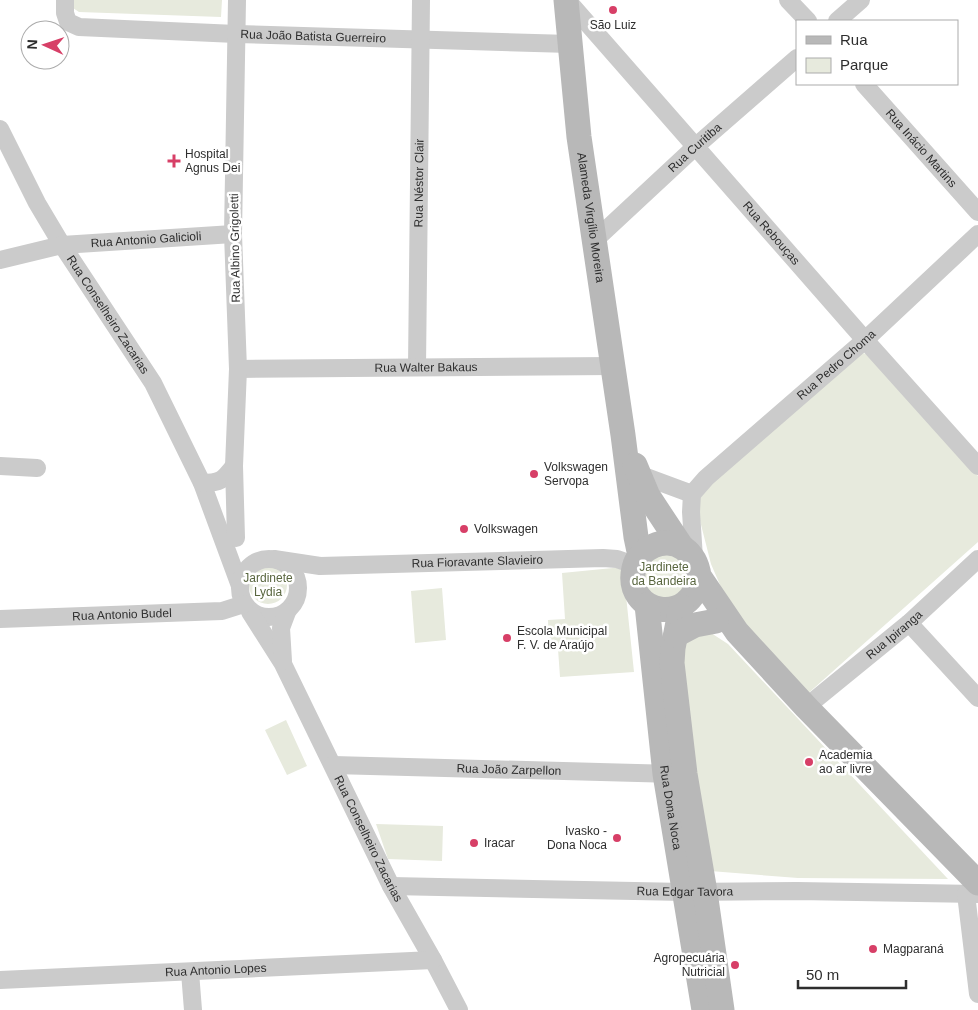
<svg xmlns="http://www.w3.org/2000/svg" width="978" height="1010" font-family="Helvetica,sans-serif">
<rect width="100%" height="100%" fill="#fff"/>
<path fill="#e7eadd" d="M70 0H222L221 17 79 12 70 6Z
M863 353 868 355 875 362 978 476V542L804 697 730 608 711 564 696 505 700 492 858 354Z
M648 553 685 557 688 586 671 599 650 595 639 567Z
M249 585a19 19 0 1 1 38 0a19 19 0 1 1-38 0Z
M623 567 634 672 560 677 558 649H549L548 620 565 619 562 573Z
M442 588 446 640 415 643 411 591Z
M708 631 728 644 948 879 798 878 710 871 678 644Z
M286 720 307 766 287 775 265 730Z
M376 824 443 826 442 861 388 859Z"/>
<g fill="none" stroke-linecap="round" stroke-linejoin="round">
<g stroke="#cbcbcb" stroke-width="18">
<path id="s1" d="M65 0V13L68 22 79 27 236 34 570 44"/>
<path id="s2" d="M567 0 865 340 978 466"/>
<path d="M788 0 808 21"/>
<path d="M837 21 861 0"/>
<path id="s3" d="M864 84 978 212"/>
<path id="s4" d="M0 129 37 203 62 245 153 383 202 483 240 586"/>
<path id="s5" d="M595 240 695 147 797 58"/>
<path id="s6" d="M0 260 62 245 233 234"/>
<path id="s7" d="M417 367 421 0"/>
<path id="s8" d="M238 369 613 366"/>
<path d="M0 466 37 468"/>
<path d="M638 474 692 494"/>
<path d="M202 483C221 483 223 480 234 466"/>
<path d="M236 538 234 466 238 369 233 234 237 0"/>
<path id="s9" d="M694 558 691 512 692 494 706 478 865 340 978 234"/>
<circle cx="269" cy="588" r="29"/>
<path id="s10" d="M274 559 320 566 603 558 617 559 634 565"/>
<path id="s11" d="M250 612 283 664 391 886 433 960 459 1010"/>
<path id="s12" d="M0 619 222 611 244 604"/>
<path d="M909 623 978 698"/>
<path d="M283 661 281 628 287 612"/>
<path id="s13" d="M806 707 909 623 978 559"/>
<path id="s14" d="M333 765 675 774"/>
<path id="s15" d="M391 886 685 892 797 891 978 894"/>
<path d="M966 894 978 994"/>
<path d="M190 972 193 1010"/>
<path id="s16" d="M0 980 433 960"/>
</g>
<g stroke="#b8b8b8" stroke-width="25">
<path id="s17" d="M566 0 579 137 623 435 636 537 640 556"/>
<path d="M635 465 648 496 681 546"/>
<path d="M699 576C693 628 623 615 634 568 636 558 644 550 653 546 677 536 696 553 699 576L737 632 806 707 978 883"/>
<path id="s18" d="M647 605 665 774 704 1010"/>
<path d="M681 607 673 648 672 663 685 774 705 892 722 1010"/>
<path d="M676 635 695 625 716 621"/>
</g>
</g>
<g fill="#d73f67" stroke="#fff" stroke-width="2">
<circle cx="613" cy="10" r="5"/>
<path d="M171.5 153.5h5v5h5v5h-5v5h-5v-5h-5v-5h5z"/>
<circle cx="534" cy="474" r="5"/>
<circle cx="464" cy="529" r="5"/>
<circle cx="507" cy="638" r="5"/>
<circle cx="809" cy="762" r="5"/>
<circle cx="617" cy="838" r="5"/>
<circle cx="474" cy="843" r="5"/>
<circle cx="873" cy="949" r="5"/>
<circle cx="735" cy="965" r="5"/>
</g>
<g text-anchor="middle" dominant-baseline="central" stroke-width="5" stroke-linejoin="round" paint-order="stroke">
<g font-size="12" fill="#2e2e2e" stroke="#fff" text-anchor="start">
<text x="613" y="25" text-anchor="middle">São Luiz</text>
<text x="185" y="154">Hospital<tspan x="185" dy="14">Agnus Dei</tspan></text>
<text x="544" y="467">Volkswagen<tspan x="544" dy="14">Servopa</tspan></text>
<text x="474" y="529">Volkswagen</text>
<text x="517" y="631">Escola Municipal<tspan x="517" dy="14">F. V. de Araújo</tspan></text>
<text x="819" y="755">Academia<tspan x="819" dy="14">ao ar livre</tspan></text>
<text x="607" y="831" text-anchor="end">Ivasko -<tspan x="607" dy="14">Dona Noca</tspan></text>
<text x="484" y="843">Iracar</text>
<text x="883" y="949">Magparaná</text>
<text x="725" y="958" text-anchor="end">Agropecuária<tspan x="725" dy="14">Nutricial</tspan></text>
</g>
<g font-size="12" fill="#2e2e2e" stroke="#fff">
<text stroke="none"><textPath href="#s1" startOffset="269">Rua João Batista Guerreiro</textPath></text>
<text stroke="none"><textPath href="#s5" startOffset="136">Rua Curitiba</textPath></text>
<text stroke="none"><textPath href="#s3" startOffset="86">Rua Inácio Martins</textPath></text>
<text stroke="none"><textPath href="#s7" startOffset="184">Rua Néstor Clair</textPath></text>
<text stroke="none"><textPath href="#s17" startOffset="219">Alameda Virgílio Moreira</textPath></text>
<text stroke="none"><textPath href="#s2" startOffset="310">Rua Rebouças</textPath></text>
<text stroke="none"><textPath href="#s6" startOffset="148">Rua Antonio Galicioli</textPath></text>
<text transform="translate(235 248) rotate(-91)">Rua Albino Grigoletti</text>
<text stroke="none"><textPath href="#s4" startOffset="215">Rua Conselheiro Zacarias</textPath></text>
<text stroke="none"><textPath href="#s9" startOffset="258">Rua Pedro Choma</textPath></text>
<text stroke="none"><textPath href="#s8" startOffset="188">Rua Walter Bakaus</textPath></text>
<text stroke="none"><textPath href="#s10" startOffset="204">Rua Fioravante Slavieiro</textPath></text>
<text stroke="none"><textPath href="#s12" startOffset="122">Rua Antonio Budel</textPath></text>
<text stroke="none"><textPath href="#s13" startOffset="114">Rua Ipiranga</textPath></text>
<text stroke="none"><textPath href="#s14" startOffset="176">Rua João Zarpellon</textPath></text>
<text stroke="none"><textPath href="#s18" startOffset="204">Rua Dona Noca</textPath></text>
<text stroke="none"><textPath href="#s11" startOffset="256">Rua Conselheiro Zacarias</textPath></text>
<text stroke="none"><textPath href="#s15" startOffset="294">Rua Edgar Tavora</textPath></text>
<text stroke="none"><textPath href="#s16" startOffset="216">Rua Antonio Lopes</textPath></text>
</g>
<g font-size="12" fill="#59663f" stroke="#fff">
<text x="664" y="567">Jardinete<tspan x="664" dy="14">da Bandeira</tspan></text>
<text x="268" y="578">Jardinete<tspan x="268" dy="14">Lydia</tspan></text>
</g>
</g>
<rect x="796" y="20" width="162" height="65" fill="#ffffff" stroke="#ababab"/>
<rect x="806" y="36" width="25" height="8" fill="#b8b8b8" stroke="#ababab"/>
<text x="840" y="45" font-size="15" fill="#2e2e2e">Rua</text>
<rect x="806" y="58" width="25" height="15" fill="#e7eadd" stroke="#ababab"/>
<text x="840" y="70" font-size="15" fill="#2e2e2e">Parque</text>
<g transform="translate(45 45) rotate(273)"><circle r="24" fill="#ffffff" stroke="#ababab"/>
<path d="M0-4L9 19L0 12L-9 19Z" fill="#d73f67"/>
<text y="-8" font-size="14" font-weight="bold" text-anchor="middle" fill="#2e2e2e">N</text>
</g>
<path d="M798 980v8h108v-8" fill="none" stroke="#2e2e2e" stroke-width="2.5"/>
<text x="806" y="980" font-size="15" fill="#2e2e2e" stroke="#ffffff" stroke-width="4" paint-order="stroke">50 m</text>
</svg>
